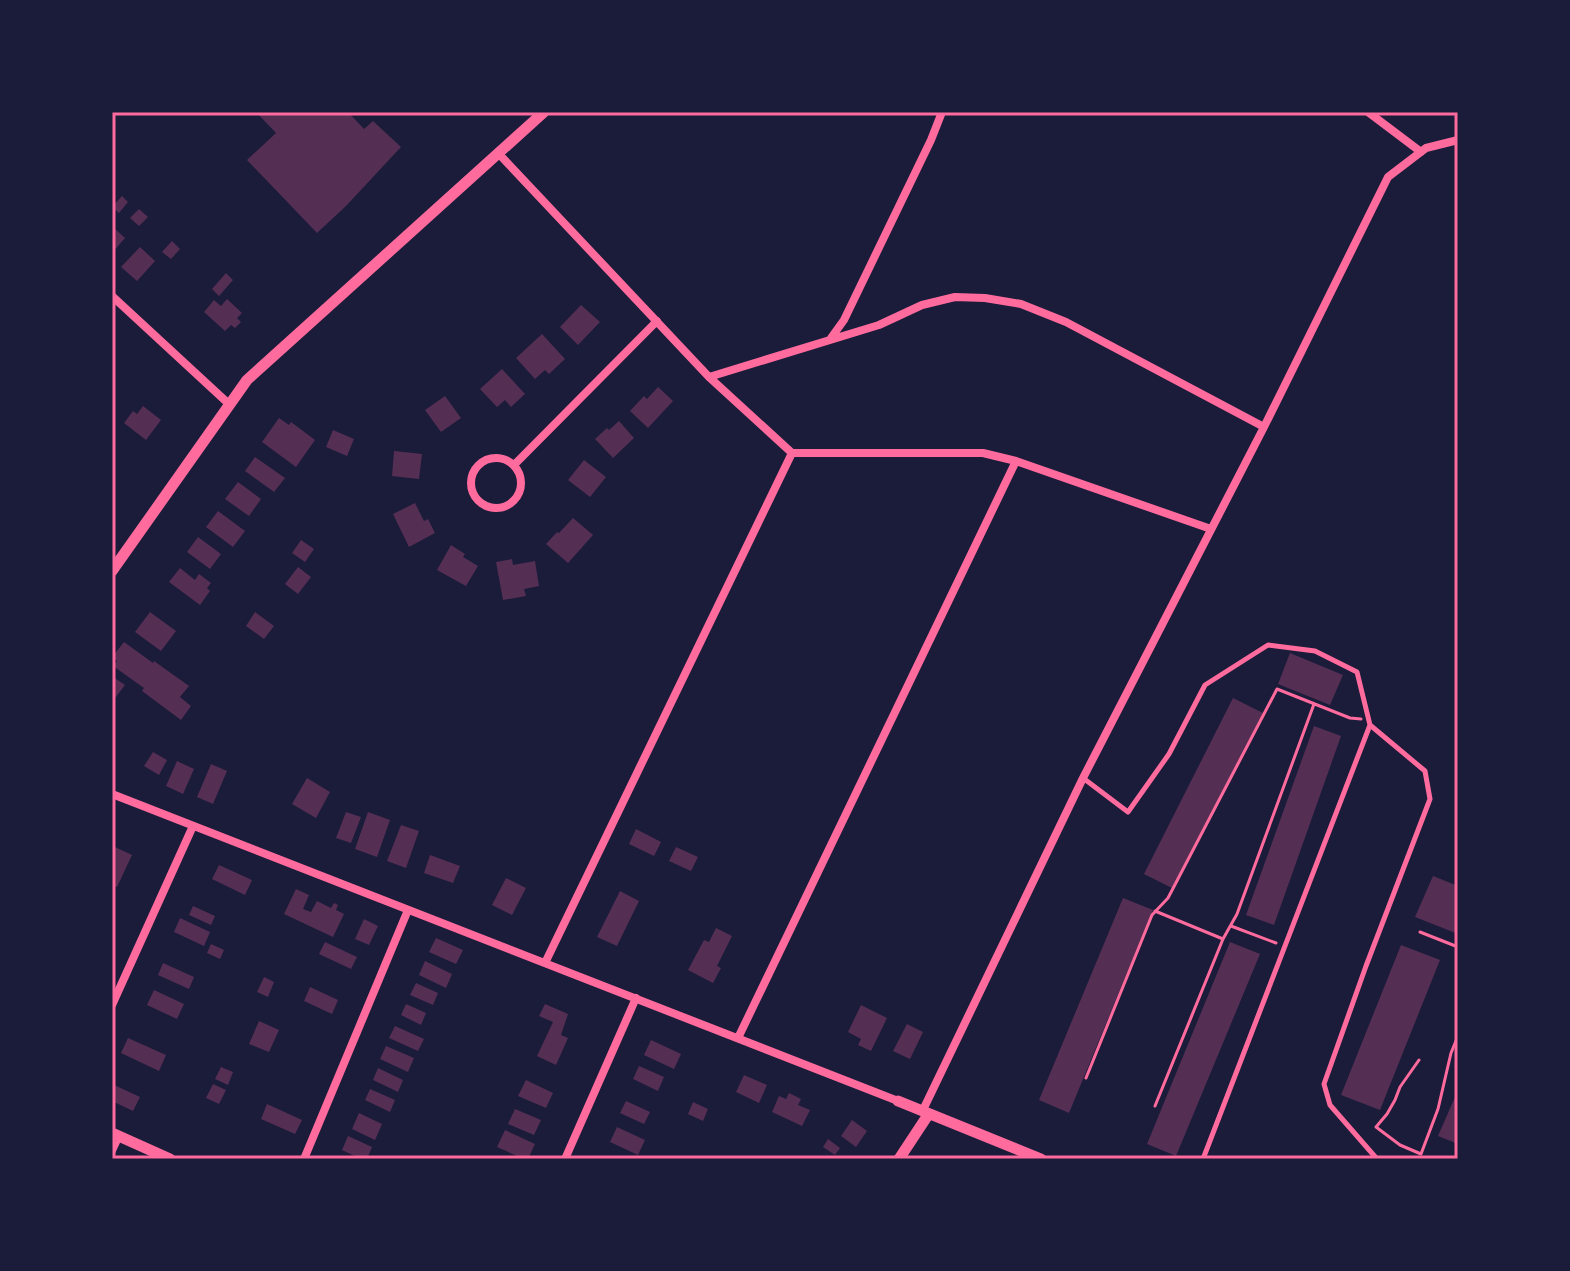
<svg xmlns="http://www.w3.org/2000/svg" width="1570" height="1271" font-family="Overpass,sans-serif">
<rect width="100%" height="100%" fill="#1b1b3a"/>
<path fill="#542f53" d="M256 112H348L364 129 373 121 401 147 346 206 317 233 247 160 276 133Z
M122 196 128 202 119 213 112 207Z
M139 209 148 217 139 226 130 218Z
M112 226 125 238 112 253Z
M172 241 180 249 171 259 162 252Z
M140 247 155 261 137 281 121 267Z
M226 273 233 280 219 296 212 289Z
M227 299 242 313 237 318 241 322 235 328 231 325 225 331 204 312 214 300 221 306Z
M581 305 600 322 578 345 560 327Z
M542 334 565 359 549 374 545 370 535 379 516 358Z
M502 369 525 394 511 407 505 400 497 407 480 389Z
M658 387 673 401 648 428 630 411 644 396 647 399Z
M445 396 461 418 441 432 425 410Z
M143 406 161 420 146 440 124 423 133 411 137 414Z
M279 418 289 425 291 422 315 440 296 467 262 442Z
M619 421 634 438 613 458 595 439 607 428 609 430Z
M333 430 354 439 347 456 326 447Z
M394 451 422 454 419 479 392 476Z
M255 457 285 478 274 492 245 471Z
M584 460 606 477 590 497 568 480Z
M238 482 261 499 249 516 225 499Z
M415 503 424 521 428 519 435 533 409 547 393 514Z
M218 511 245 531 233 547 206 527Z
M573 518 593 535 568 563 546 544 557 532 559 533Z
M198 537 221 554 210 569 187 552Z
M301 540 314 549 305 562 292 553Z
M451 545 465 554 463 557 478 566 466 586 437 570Z
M512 559 513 565 535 561 539 586 524 589 526 596 503 600 496 562Z
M298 567 311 577 298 594 285 584Z
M180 568 195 580 199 574 211 583 207 588 210 591 200 605 169 582Z
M150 612 176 631 161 651 135 632Z
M255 612 274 626 264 639 246 626Z
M124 642 153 663 154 661 189 686 180 697 191 706 181 720 142 691 144 688 113 666 117 661 112 657Z
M1290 653 1343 675 1330 705 1278 684Z
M112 676 125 685 112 702Z
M1233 698 1263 713 1174 889 1144 874Z
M1314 726 1341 736 1274 925 1246 915Z
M153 752 167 760 159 775 144 766Z
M177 761 194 769 183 794 166 786Z
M211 764 227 771 213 804 197 797Z
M307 778 330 792 316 818 292 804Z
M346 812 361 817 351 843 336 838Z
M368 812 390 820 377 857 355 849Z
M401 825 419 831 406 868 387 861Z
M636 829 661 842 654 856 629 844Z
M115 847 132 855 117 887 112 885V854Z
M676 847 698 857 691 871 669 861Z
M430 855 460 866 453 883 424 873Z
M219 865 252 880 245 895 212 879Z
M1433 876 1458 886V934L1415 917Z
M506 878 526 888 512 915 492 905Z
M296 889 309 895 303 909 311 912 317 901 331 908 334 903 338 905 336 910 344 914 333 937 284 914Z
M620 891 639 901 617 946 597 937Z
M1123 898 1153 910 1069 1113 1039 1100Z
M193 906 215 916 211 925 189 915Z
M180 918 210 932 204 946 174 932Z
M364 919 378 926 369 945 355 939Z
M716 928 732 936 717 966 721 968 713 983 688 970 704 940 709 942Z
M436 938 463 950 456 964 429 952Z
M325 942 357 957 351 969 319 954Z
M1230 942 1260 954 1176 1156 1147 1144Z
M211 944 224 950 220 959 207 953Z
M1401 945 1440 960 1380 1110 1341 1095Z
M425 961 452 974 446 988 419 975Z
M163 963 194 977 189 989 158 975Z
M264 977 274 982 268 997 257 992Z
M416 983 438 993 433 1005 410 995Z
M310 987 338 1000 332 1014 304 1001Z
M154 990 184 1004 177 1019 147 1005Z
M406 1004 426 1013 421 1025 401 1015Z
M545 1004 568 1014 561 1035 568 1038 556 1065 537 1056 553 1022 539 1016Z
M861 1005 887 1018 871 1051 858 1045 861 1039 848 1032Z
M259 1021 279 1030 269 1052 249 1044Z
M907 1024 923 1032 910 1059 893 1051Z
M395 1026 424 1039 418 1051 389 1038Z
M128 1038 166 1055 159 1071 121 1053Z
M651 1040 681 1054 674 1069 644 1055Z
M386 1046 414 1058 408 1072 380 1059Z
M639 1066 664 1077 658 1091 633 1079Z
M221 1067 233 1072 228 1085 215 1079Z
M378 1068 403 1080 398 1092 373 1080Z
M744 1075 767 1085 759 1103 736 1092Z
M526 1080 553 1093 546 1108 518 1096Z
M112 1084 140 1097 133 1111 112 1101Z
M213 1084 226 1090 219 1104 206 1098Z
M370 1089 395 1100 390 1112 365 1100Z
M1458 1090V1144L1438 1136Z
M789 1093 801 1099 798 1105 810 1110 802 1126 772 1112 779 1096 786 1099Z
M626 1101 650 1112 644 1124 620 1113Z
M693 1102 708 1109 703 1121 688 1114Z
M267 1104 302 1120 295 1134 261 1119Z
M515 1109 541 1120 534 1135 508 1124Z
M359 1113 382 1124 375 1140 352 1129Z
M852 1120 867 1131 856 1147 841 1136Z
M617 1127 645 1140 638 1155 610 1142Z
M505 1130 535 1144 528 1159H524L497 1147Z
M348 1136 372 1147 367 1159H361L342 1150Z
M828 1139 840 1148 835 1155 823 1147Z"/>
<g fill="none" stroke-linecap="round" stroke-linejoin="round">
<path stroke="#ff6b9d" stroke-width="3" d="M1155 911 1223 939 1237 914 1314 704
M1231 926 1276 943
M1420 932 1458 947
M1419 1060 1400 1087 1395 1100 1387 1114 1376 1127 1400 1145 1421 1154 1438 1109 1451 1053 1458 1036
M1086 1078 1152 915 1168 898 1277 689 1350 718 1361 719
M1155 1106 1223 939"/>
<path stroke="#ff6b9d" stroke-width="5" d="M1083 778 1128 812 1169 754 1205 685 1268 645 1315 651 1357 672 1370 725 1425 771 1430 799 1366 966 1324 1084 1330 1105 1377 1159
M112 1154 120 1137
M1203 1159 1370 725"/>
<path stroke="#ff6b9d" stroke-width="8" d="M1368 112 1421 152
M499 154 709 377 792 453H983L1016 461 1211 529
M112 296 230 405
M831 338 844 320 931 140 942 112
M709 377 879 325 922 305 955 297 985 298 1021 304 1066 322 1264 427
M471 483a25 25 0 1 1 50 0a25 25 0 1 1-50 0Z
M514 465 657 321
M112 794 898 1101
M545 963 792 453
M112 1005 193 826
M738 1038 1016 461
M922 1112 1083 778 1264 427 1388 177 1426 148 1458 140
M304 1159 408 910
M565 1159 636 998"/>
<path stroke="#ff6b9d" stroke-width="11" d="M112 571 247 380 544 112
M898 1101 1041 1159
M112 1133 170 1159
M899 1159 928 1115"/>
</g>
<rect width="1570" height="1271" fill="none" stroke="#1b1b3a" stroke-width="228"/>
<rect x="114" y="114" width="1342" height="1043" fill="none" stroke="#ff6b9d" stroke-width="3"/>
</svg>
